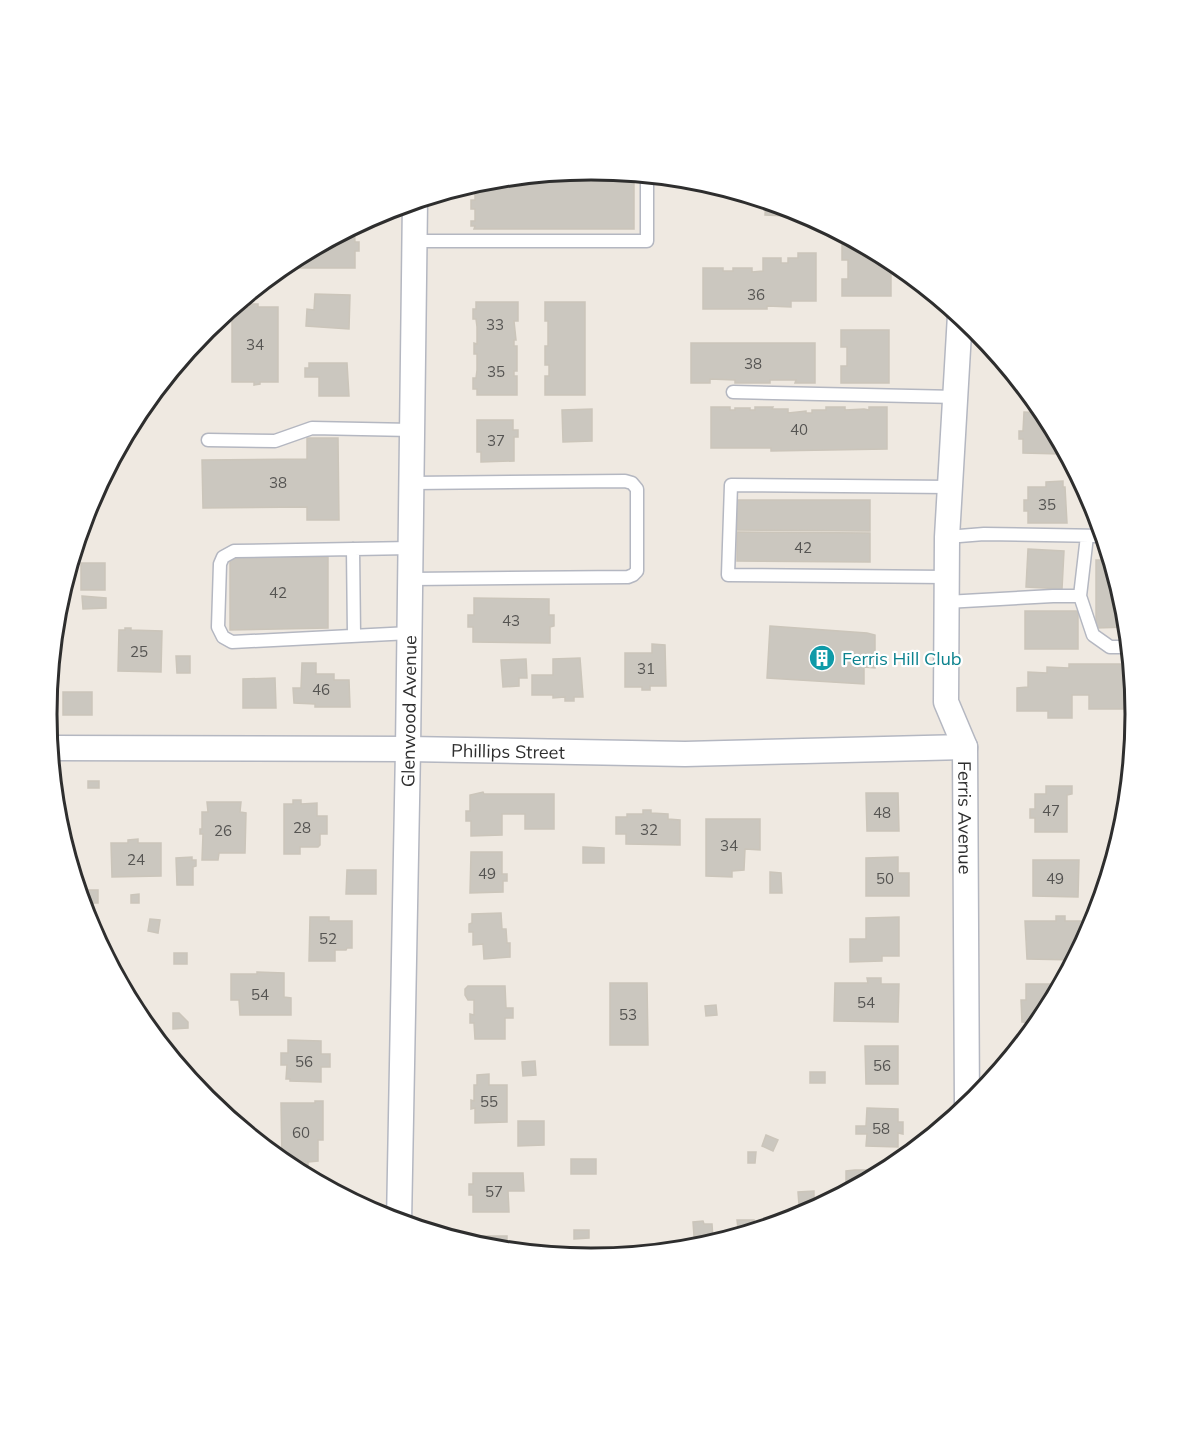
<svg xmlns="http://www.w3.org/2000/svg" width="1183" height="1429" font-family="Mulish,sans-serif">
<rect width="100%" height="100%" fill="#efe9e1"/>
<path fill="#cbc7bf" stroke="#cbc5ba" stroke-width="1.5" d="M583 170 634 174V229H474L475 226H471V221H475V209H471V200H475V183L486 180Z
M766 201 800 211 812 217 765 215Z
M354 226 355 242H359V251H355V268H294V258Z
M842 243H860L891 259V296H842V279H848V260H842Z
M798 253H816V301H791V307L767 306V309H703V268H723V271H733V268H752V272L763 271V258H781V263H788V258H798Z
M315 294 350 295 349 329 306 326 307 309 314 310Z
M476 302H518V321H514L516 340H514V346H517V371H514V376H517V395H477V389H473V378H476L477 370V354H474V343L477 344V327L476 319H473V309H476Z
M545 302H585V395H545V376H549V365H545V346H548V321H545Z
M250 304H258V307H278V382H260V384L254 385V382H232V308L250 307Z
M841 330H889V383H841V366H847V347H841Z
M691 343H815V383H795L796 380H770V383H735V380L710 379V383H691Z
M309 363H347L349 396H319V377H305V368H309Z
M711 407H730V410H735V408H750V410H755V407H773L772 409H788V413L806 411V413H812V410H826V407H845V410L864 409 869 410V407H887V449L771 451V448H711Z
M592 409V441L563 442 562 410Z
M1024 412 1045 413 1061 442 1060 454 1023 453V439H1019V431H1023Z
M477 420H513V430H518V437H514V461L481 462V452H477Z
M307 438H338L339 520H307V507L203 508 202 460 307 459Z
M1063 481V487H1065L1067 523H1028V511H1024V500H1028V487H1046V482Z
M737 500H870V531L737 530Z
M737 532 870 533V562L737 561Z
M1028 549 1064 551 1062 589 1026 587Z
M230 555H274V557H328V628L230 630Z
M1096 560H1111L1126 609 1128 627 1096 628Z
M81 563H105V590H81Z
M82 596 106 598V608L83 609Z
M474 598 549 599V615H554V626L550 627V643L473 642V627H468V615H474Z
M1025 611H1078V649H1025Z
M770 626 867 633 875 635V668L864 667V684L767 678Z
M125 628H131V630L162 631 161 672 118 671 119 630H125Z
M55 630 56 657H52Z
M652 644 665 645 666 686H650V690H642V687H625V653H652Z
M176 656H190V673H177Z
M580 658 583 697H574V701H565V697L553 698V695H532V675H553V659Z
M526 659 527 678H519V686L503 687 501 660Z
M302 663H316V674H334V680H349L350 707H315V704L294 703 293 688H301Z
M1069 664H1124V709H1089V695H1072V718H1048V711H1017V688L1028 687V672L1047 673V667L1069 668Z
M275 678 276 708H243V679Z
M63 692H92V715H63Z
M88 781H99V788H88Z
M1046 786H1072V794L1067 795V832H1035V818H1030V809H1035V794H1046Z
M483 792 484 794H554V829H525V814H502V835L471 836V821H466V811H470V795Z
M866 793H898L899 831H867Z
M293 800H301V804L317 803V816H327V834H320V845L318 847H300V854H284V804H293Z
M207 802H241L240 812 246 813 245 853H219L218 860H202L203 834H200V829H202V812H208Z
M643 810H651V813L668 814V819L680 820V845L626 844V834H616V817H627V814H643Z
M706 819H760V850L745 849 744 870 732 871V877L706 876Z
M138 839V843H161V876L112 877 111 843H128V840Z
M583 847 604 848V863H583Z
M471 852H502V874H507V881H503V892L470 893Z
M192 857V860H196V866L193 867V885H177L176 858Z
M898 857V873H909V896H866V858Z
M1033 860H1079L1078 897 1033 896Z
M347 870H376V894H346Z
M770 872 781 873 782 893H770Z
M88 890H98V903H87Z
M139 894V903H131V895Z
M501 913 502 929H506L507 943H510V957L484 959 483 944 473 945V932H469V924L472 923V914Z
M1056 916H1065V921H1089V935L1075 960 1027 959 1025 921H1056Z
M310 917H329V921H352V948H347L346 950H335V961H309Z
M899 917V956H882V961L850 962V939H866V918Z
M150 919 160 920 158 933 148 931Z
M174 953H187V964H174Z
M257 972 284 973V997L291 998V1015H240L239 1000H231V974H257Z
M867 978H881V984H899L898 1022 834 1021 835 983H868Z
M1055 980H1065L1044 1018 1040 1023 1022 1022 1021 1000H1026V984H1055Z
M610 983H647L648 1045H610Z
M468 986H505L506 1008H513V1018H505V1039H475L474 1023H470V1014L474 1015V1000H468L465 995V989Z
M716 1005 717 1015 706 1016 705 1006Z
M173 1013H179L188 1022V1028L173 1029Z
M288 1040 321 1041V1054H330V1067H321V1082L290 1081V1079H286L287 1065H281V1053H288Z
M865 1046H898V1084H866Z
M535 1061 536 1075 523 1076 522 1062Z
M810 1072H825V1083H810Z
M489 1074V1085H507V1122L475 1123V1108L471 1109V1100L474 1101V1085H477V1075Z
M315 1101H323V1140H318V1161L308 1162V1165H305V1162H282L281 1103H315Z
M867 1108 898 1109V1122H903V1134L898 1133V1147L866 1146 867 1134H856V1126H866Z
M518 1121H544V1145L518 1146Z
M766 1135 778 1140 773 1151 762 1146Z
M748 1152H756L755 1163H748Z
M571 1159H596V1174H571Z
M855 1170H889L857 1188 846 1187V1171Z
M473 1173H523L524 1191H508L509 1212H473V1195H469V1184H473Z
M814 1191V1204L799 1205 798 1192Z
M737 1220H754V1232L739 1237Z
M703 1221 704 1224H712L713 1239 694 1236 693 1222Z
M574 1230H589V1238L574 1239Z
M481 1236H507V1251L481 1248Z"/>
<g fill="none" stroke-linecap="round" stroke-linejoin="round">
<g stroke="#b4b7c1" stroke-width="15">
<path id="lane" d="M392 208H415
M414 241H647V175
M733 392 957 397
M208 440 275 441 312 428 412 430
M1087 536 1080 596 1093 635 1110 647H1130
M947 537 984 534 1104 536
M353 549 354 635
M946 577 728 575 731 485 950 487
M411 579 628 577 633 575 637 571V489L632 483 625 481 412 483
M946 602 1053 596H1080
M410 633 232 642 223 637 218 627 220 564 223 557 234 551 411 548"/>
</g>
<g stroke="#b4b7c1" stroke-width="27">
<g id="street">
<path id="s1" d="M960 315 947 537 946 702 965 747 967 1108"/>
<path id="s2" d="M50 748 408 749 685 754 965 747"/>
<path id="s3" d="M399 1223 408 749 415 201"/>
</g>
</g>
<use href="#lane" stroke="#fff" stroke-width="12"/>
<use href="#street" stroke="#fff" stroke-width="24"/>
</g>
<defs>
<g id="building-disc" transform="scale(1.35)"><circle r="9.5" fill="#0f9aa8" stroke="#fff"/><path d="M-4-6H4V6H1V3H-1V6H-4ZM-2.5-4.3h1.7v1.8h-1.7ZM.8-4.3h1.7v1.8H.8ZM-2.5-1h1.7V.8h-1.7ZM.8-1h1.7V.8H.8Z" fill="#fff"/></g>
</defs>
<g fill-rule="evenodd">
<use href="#building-disc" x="822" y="658"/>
</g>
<g text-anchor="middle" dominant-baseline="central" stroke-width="4.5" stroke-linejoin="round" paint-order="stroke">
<g font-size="15" fill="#555452">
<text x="756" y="294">36</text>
<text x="495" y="324">33</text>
<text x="255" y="344">34</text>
<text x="753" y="363">38</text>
<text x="496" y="371">35</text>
<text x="799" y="429">40</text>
<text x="496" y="440">37</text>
<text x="278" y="482">38</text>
<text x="1047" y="504">35</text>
<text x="803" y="547">42</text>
<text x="278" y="592">42</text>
<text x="511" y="620">43</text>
<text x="139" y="651">25</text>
<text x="646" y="668">31</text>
<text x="321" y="689">46</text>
<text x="1051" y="810">47</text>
<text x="882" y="812">48</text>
<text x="302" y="827">28</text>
<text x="649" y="829">32</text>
<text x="223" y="830">26</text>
<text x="729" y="845">34</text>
<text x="136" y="859">24</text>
<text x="487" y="873">49</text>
<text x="885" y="878">50</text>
<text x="1055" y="878">49</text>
<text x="328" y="938">52</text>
<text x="260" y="994">54</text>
<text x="866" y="1002">54</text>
<text x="628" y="1014">53</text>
<text x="304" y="1061">56</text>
<text x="882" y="1065">56</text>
<text x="489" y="1101">55</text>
<text x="881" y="1128">58</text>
<text x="301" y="1132">60</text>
<text x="494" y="1191">57</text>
</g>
<g font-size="18" fill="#0d838f" stroke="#fff" text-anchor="start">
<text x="842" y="658">Ferris Hill Club</text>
</g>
<g font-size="18" fill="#2e2e2e" stroke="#fff">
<text stroke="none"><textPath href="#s3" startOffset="512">Glenwood Avenue</textPath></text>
<text stroke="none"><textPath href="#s2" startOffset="458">Phillips Street</textPath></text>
<text stroke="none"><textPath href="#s1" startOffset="507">Ferris Avenue</textPath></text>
</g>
</g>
<path d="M0 0H1183V1429H0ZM57 714a534 534 0 1 1 1068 0a534 534 0 1 1-1068 0Z" fill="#fff" fill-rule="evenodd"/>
<path fill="none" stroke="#2e2e2e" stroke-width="3" d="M57 714a534 534 0 1 1 1068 0a534 534 0 1 1-1068 0Z"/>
</svg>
